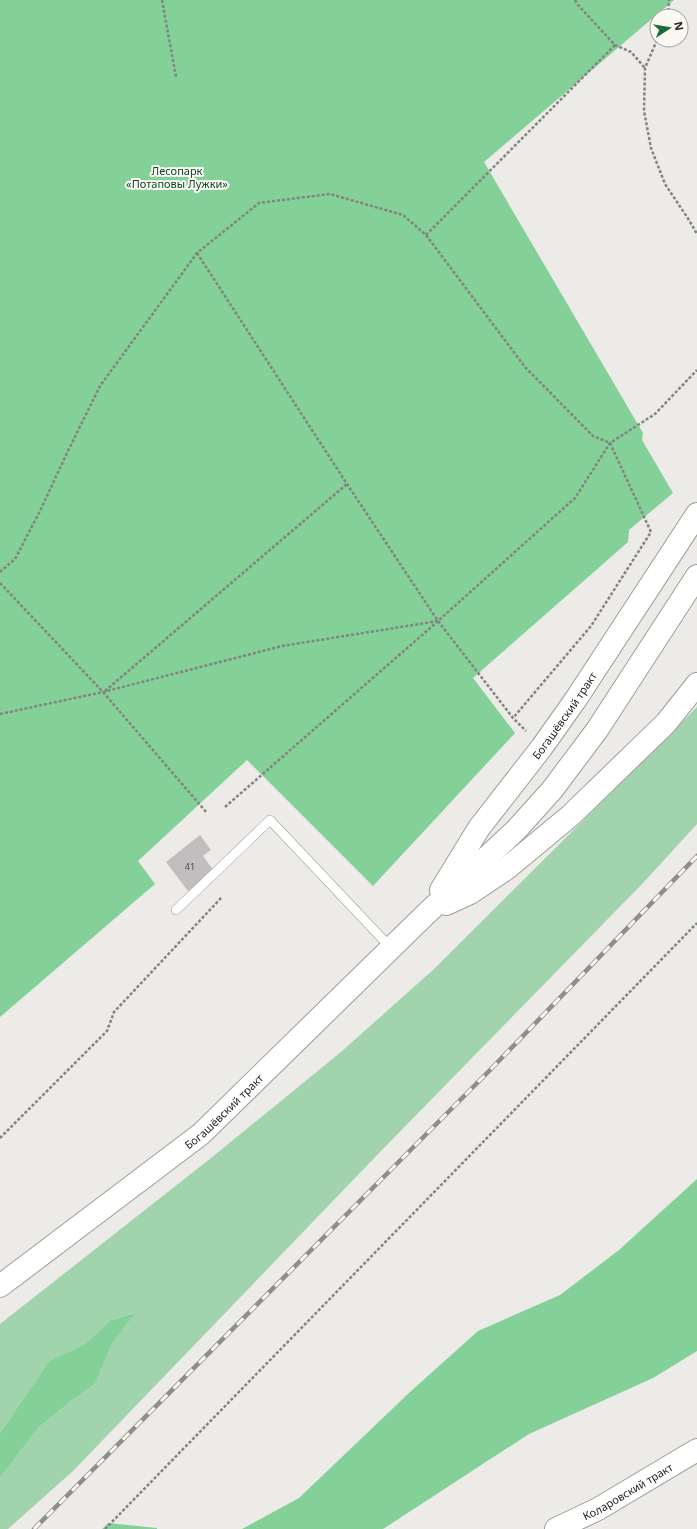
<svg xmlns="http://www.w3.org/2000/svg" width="697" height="1529" font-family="'Noto Sans',sans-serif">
<rect width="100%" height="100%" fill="#ecebe7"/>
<path fill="#a1d4ad" d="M697 707V824L644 882 382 1150 73 1471 8 1529H0V1478L38 1428 71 1401 95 1384 113 1342 134 1313 111 1320 85 1344 49 1361 0 1433V1324L211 1158 341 1052 434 969Z"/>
<path fill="#83d098" d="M0 0H674L484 162 643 433 642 440 673 493 629 530 628 542 473 678 515 733 373 886 247 760 138 861 155 884 0 1017Z
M697 1179V1351L653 1378 529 1434 383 1529H242L299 1498 410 1392 478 1331 560 1295 619 1250Z
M135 1313 113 1342 95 1384 71 1401 38 1428 0 1478V1433L49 1361 85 1344 111 1320Z
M108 1523 157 1528V1529H102Z"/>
<path fill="#c2bec0" d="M200 835 211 850 203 856 214 871 188 891 166 862Z"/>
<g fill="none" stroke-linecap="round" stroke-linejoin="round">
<g stroke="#9d9d98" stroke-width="10">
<path id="lane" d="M176 910 270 820 391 948"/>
</g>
<g stroke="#9d9d98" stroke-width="24">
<g id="secondary">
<path id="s1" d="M556 1529 598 1509 697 1450"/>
</g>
</g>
<g stroke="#9d9d98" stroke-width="24">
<g id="primary">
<path id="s2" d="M441 890 479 828 542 747 576 699 697 514"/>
<path d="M446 904 470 893 506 869 570 816 666 723 697 684"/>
<path id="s3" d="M0 1286 201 1134 427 913 516 830 552 790 597 730 697 576"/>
</g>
</g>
<path stroke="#838380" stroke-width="2.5" stroke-dasharray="3 2" stroke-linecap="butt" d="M162 0 176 77
M575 0 578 5 615 45 631 52 645 68
M668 16 669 0
M657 40 645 68 644 111 651 148 665 184 689 220 697 234
M426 235 615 45
M197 253 347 484 438 621 513 718 526 731
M0 572 15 559 41 509 67 453 100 386 197 253 259 203 330 194 403 215 426 235 525 367 593 436 610 443 651 532 591 626 513 718
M0 583 103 692 207 813
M105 691 347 484
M0 714 103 692 282 646 438 621 575 498 610 443 655 414 697 370
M225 807 437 622
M0 1138 107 1031 114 1012 222 897
M105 1529 697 923"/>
<use href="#lane" stroke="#fff" stroke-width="9"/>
<use href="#secondary" stroke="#fff" stroke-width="22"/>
<use href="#primary" stroke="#fff" stroke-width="22"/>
<g stroke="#8f8e8b" stroke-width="4.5">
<path id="rail" d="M34 1529 491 1069 697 856"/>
</g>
<use href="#rail" stroke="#faf9f4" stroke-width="3" stroke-dasharray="9" stroke-linecap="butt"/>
</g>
<g text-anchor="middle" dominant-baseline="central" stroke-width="4" stroke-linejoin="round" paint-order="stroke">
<g font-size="9" fill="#4a4948">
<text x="190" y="866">41</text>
</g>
<g font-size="11" fill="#0c4724" stroke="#faf9f4">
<text x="177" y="170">Лесопарк<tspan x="177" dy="13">«Потаповы Лужки»</tspan></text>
</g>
<g font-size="11" fill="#222220" stroke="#faf9f4">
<text stroke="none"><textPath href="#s2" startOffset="214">Богашёвский тракт</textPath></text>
<text stroke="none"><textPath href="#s3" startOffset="284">Богашёвский тракт</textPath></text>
<text stroke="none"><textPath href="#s1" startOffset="81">Коларовский тракт</textPath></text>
</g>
</g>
<g transform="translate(669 28) rotate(78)"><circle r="19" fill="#faf9f4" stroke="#a4a39f"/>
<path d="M0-3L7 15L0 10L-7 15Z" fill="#1b6b3b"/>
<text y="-6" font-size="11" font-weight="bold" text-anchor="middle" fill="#222220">N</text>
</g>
</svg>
